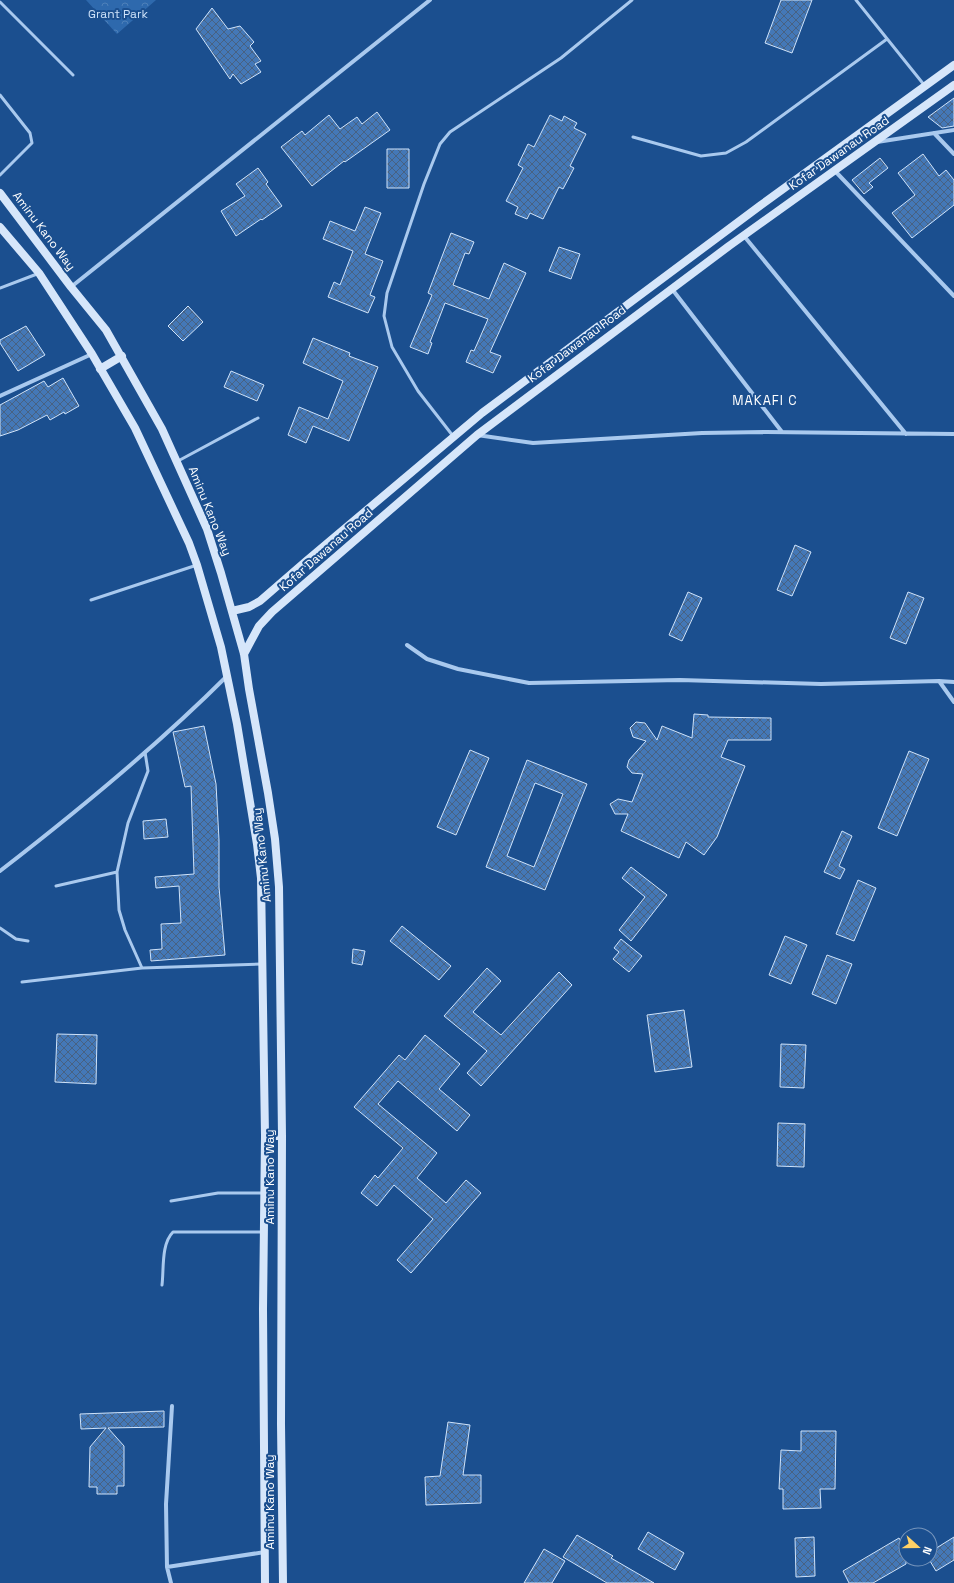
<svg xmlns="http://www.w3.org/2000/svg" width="954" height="1583" font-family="'Space Grotesk',sans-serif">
<defs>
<pattern id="forest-crowns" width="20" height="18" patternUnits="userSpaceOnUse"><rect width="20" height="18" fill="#2e69ad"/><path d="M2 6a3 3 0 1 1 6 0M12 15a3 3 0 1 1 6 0" fill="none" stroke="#4d80b9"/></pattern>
<pattern id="building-cross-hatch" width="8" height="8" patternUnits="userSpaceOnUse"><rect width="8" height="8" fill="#4478b7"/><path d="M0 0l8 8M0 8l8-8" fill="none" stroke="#486282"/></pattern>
</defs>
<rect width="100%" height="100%" fill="#1b4f8f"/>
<path fill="url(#forest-crowns)" d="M86 0H156L117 34Z"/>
<path fill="url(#building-cross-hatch)" stroke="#cfe3fa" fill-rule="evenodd" d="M781 0H812L792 53 765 43Z
M212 8 228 29 240 26 254 42 250 46 261 61 255 64 261 72 241 84 233 74 230 79 196 29Z
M954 98V126L942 128 928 117Z
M377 112 390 130 345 162 344 161 312 186 281 147 302 131 305 135 329 115 340 129 357 117 362 124Z
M550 115 562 121 564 116 577 123 574 128 586 134 570 166 574 168 563 189 559 187 543 219 530 213 527 219 515 214 518 207 506 201 523 168 518 165 528 144 534 147Z
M387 149H409V188H387Z
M923 154 939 176 946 170 954 180V205L912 238 892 213 915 195 898 173Z
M880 158 888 168 869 183 873 187 864 194 852 180Z
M258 168 268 182 266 184 282 206 262 220 261 219 236 236 221 211 245 196 236 184Z
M365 207 381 213 365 254 383 261 370 295 375 297 368 313 328 297 334 282 340 285 353 251 323 239 330 221 355 231Z
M451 233 474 242 469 254 465 253 453 285 489 299 504 263 526 273 490 352 501 356 493 373 466 362 471 350 474 351 488 319 445 303 430 342 432 343 428 354 410 347 432 295 428 293Z
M559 247 580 254 571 279 549 271Z
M188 306 203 322 183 341 168 326Z
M26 326 45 355 18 371 0 343V340Z
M313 338 350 353 349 356 378 367 349 441 313 426 306 443 288 435 299 407 328 419 343 381 303 363Z
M231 371 264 385 257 401 224 387Z
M63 378 79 406 65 414 64 412 50 420 47 415 18 430 0 436V405L44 381 48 387Z
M795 545 811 552 792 596 777 590Z
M688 592 702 598 682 641 669 635Z
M908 592 924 598 906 644 890 638Z
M694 714 708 715V717L771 718V740H728L721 757 745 766 717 837 704 855 686 842 679 858 621 831 628 814H615L610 804 618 799 632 802 643 774 632 773 627 767 629 760 646 741 633 737 630 728 636 722 645 723 657 740 662 726 692 738Z
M204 726 216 784 219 840V887L225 955 151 961 150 950 162 949 161 924 181 923 179 886 156 888 155 877 194 874 191 786 185 787 173 732Z
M470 750 489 758 456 835 437 827Z
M909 751 929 759 897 836 878 828Z
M527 760 587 784 545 890 486 867ZM535 783 563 794 534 867 507 856Z
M166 819 168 837 144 839 143 821Z
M842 831 852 836 839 866 845 869 840 879 824 872Z
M631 867 667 895 631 941 619 930 645 897 622 878Z
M858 880 876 888 854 941 836 934Z
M402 926 451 966 439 980 390 941Z
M785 936 807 945 791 984 769 975Z
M621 939 642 956 629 972 613 959 619 952 614 948Z
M353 949 365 951 362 965 352 963Z
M827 955 852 964 836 1004 812 994Z
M487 968 501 981 473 1012 501 1035 559 972 572 985 481 1086 467 1073 487 1051 444 1016Z
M684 1010 692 1067 655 1072 647 1015Z
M57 1034 97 1035 96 1084 55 1082Z
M425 1035 460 1064 439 1089 470 1115 457 1131 398 1081 378 1104 437 1153 417 1178 446 1203 466 1180 481 1193 411 1273 397 1260 433 1219 394 1185 377 1206 361 1193 375 1175 378 1178 403 1148 354 1107 399 1055 405 1060Z
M781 1044 806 1045 804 1088 780 1087Z
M778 1123 805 1124 804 1167 777 1166Z
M164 1411V1427L108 1428 124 1446V1486H117V1494H97V1487H89L90 1447 106 1428 81 1429 80 1414Z
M448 1422 470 1425 463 1475H481V1503L426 1505 425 1477 440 1476Z
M801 1431H836L835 1489H820L821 1508 783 1509V1489H779L781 1450 801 1451Z
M648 1532 684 1553 675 1570 638 1549Z
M577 1535 613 1556 611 1558 654 1583H607L563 1557Z
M814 1537 815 1576 796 1577 795 1538Z
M954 1537V1560L936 1571 930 1561V1552Z
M899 1538 906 1550V1564L873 1583H849L843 1571Z
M544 1549 565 1561 552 1583H524Z"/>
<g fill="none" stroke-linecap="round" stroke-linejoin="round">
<path stroke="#a9c9ee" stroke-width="3" d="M856 0 925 86
M0 2 73 75
M0 95 30 133 32 143 0 175
M633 137 701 156 726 153 746 142 887 39
M0 288 37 274
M453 436 418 391 392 347 384 316 387 293 424 184 440 144 450 132 561 58 632 0
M178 461 258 418
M91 600 197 565
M117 872 119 910 125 930 142 968
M56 886 117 872 128 823 148 771 145 752
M0 928 16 939 28 941
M22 982 142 968 261 964
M171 1201 218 1193H264
M162 1285C164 1269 161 1244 173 1232H262"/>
<path stroke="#a9c9ee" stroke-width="4" d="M934 133 954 154
M877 142 954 130
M835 171 954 296
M744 236 906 434
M71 287 430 0
M672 289 782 432
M0 396 92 354
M477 435 533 443 702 433 766 432 954 434
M407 645 427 659 458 669 529 683 680 680 821 684 939 681 954 682
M939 681 954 702
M0 871C79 810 157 746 227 676
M167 1567 265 1552
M171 1583 167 1567 166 1504 172 1406"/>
<path stroke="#d6e6fa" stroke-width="8" d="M0 193 71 287 106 330 162 429 207 529 221 573 244 654 249 689 268 793 275 839 279 887 282 1136 281 1424 283 1583
M0 227 39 273 92 354 135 428 189 543 197 565 221 647 237 724 257 844 261 878 265 1136 263 1309 265 1583
M100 369 122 356
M232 611 249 607 260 601 305 562 482 413 761 205 954 65
M244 654 259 626 272 612 477 435 729 246 954 85
M265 1136H282"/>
</g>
<g text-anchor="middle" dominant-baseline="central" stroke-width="4" stroke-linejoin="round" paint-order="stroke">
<g font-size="12" fill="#cfe3fa" stroke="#1b4f8f">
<text x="118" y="14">Grant Park</text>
</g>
<g font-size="12" fill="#fff" stroke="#1b4f8f">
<text transform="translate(839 153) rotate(-35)">Kofar Dawanau Road</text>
<text transform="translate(44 231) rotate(53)">Aminu Kano Way</text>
<text transform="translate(577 344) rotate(-37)">Kofar Dawanau Road</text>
<text transform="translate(210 511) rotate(68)">Aminu Kano Way</text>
<text transform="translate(326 550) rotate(-41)">Kofar Dawanau Road</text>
<text transform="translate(262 855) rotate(-96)">Aminu Kano Way</text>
<text transform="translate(270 1177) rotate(-90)">Aminu Kano Way</text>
<text transform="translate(270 1502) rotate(-90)">Aminu Kano Way</text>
</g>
<g font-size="13" letter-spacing="1" fill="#fff" stroke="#1b4f8f">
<text x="765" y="400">MAKAFI C</text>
</g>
</g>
<g transform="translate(918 1547) rotate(111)"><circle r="19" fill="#1b4f8f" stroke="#7695bc"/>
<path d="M0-3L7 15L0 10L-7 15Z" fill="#ffd166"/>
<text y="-6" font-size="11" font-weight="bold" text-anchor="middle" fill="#ffffff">N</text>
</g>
</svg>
